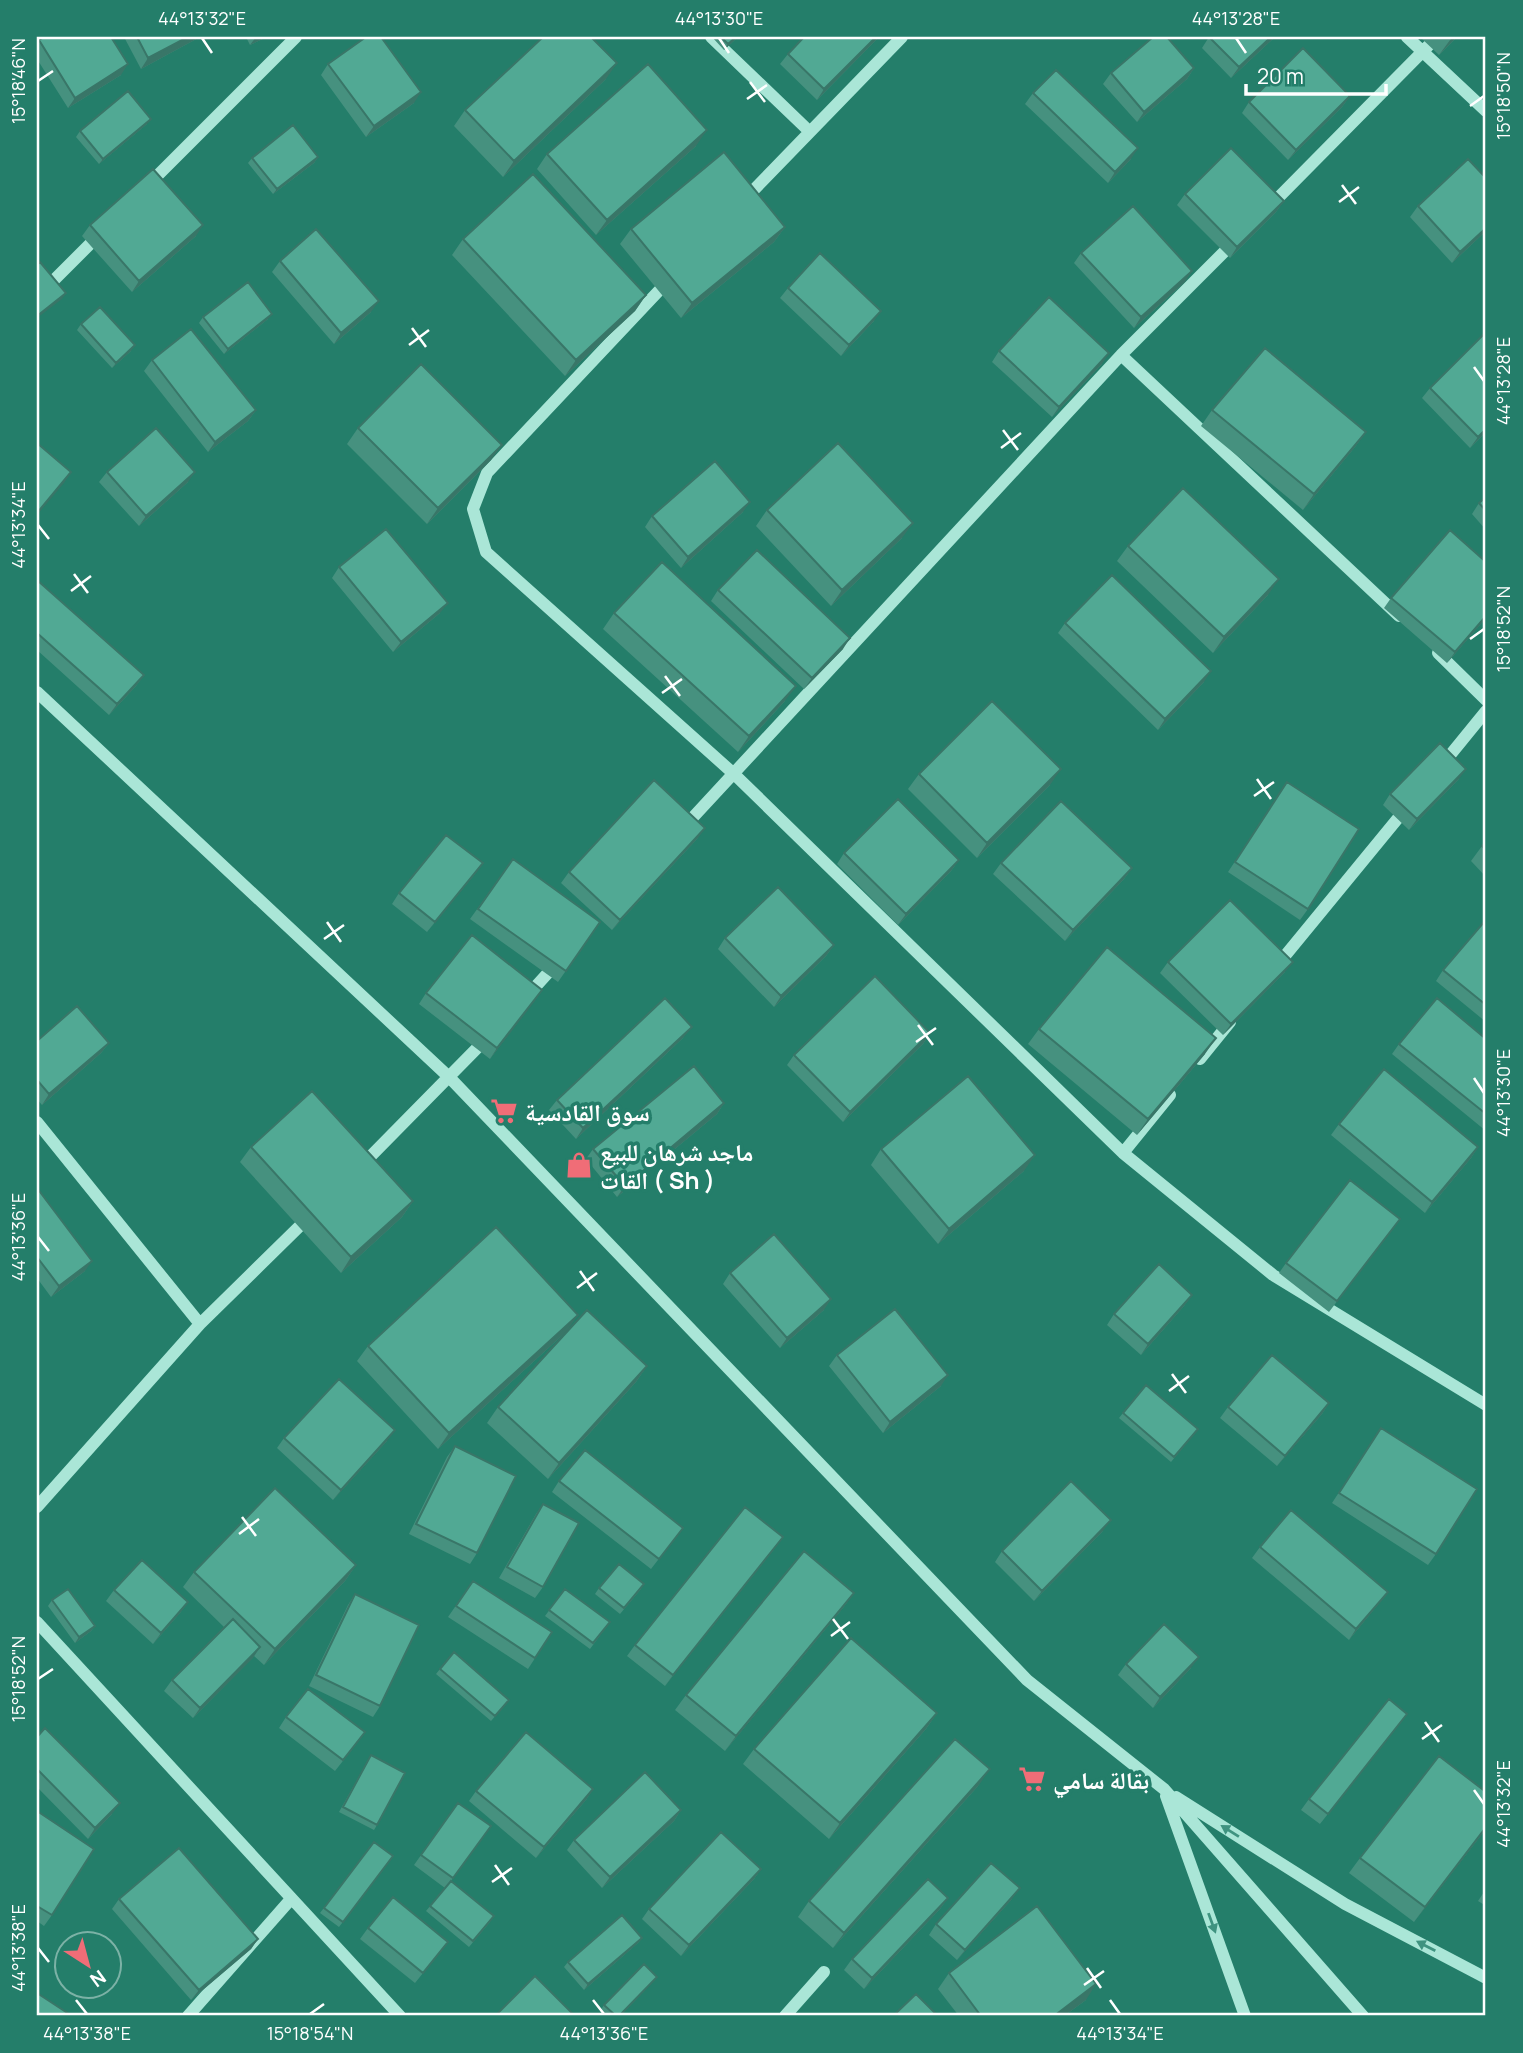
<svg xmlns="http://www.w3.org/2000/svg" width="1523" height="2053" font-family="Manrope,'Noto Naskh Arabic',sans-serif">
<rect width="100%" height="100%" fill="#247e6a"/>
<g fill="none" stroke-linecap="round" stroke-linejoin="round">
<path stroke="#aae6d7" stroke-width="12" d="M711 37 809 131
M1407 37 1486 111
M148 185 296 37
M744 200 902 37
M1268 208 1437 37
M669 280 487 473 473 509 486 552 734 774 1123 1153 1273 1275 1486 1405
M37 297 101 233
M1121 355 1399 616
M1438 653 1486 700
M37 692 450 1078 1027 1680 1164 1789 1363 2016
M1442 765 1486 711
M684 827 1121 355 1235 241
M1275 968 1408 806
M527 996 557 963
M1200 1059 1230 1022
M37 1122 200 1324
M1123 1153 1170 1095
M361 1166 488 1037
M37 1507 200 1324 310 1216
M37 1622 400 2016
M1166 1796 1245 2016
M1176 1797 1345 1904 1486 1978
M188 2016 291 1899
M785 2016 824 1972"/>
</g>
<path fill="#46917f" d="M124 37H200L141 69Z
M246 37H267L250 45Z
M712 37H738L724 50Z
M804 37H879L817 100 780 64 788 54Z
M1209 37H1275L1231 78 1202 48Z
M1420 37H1457L1439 55Z
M39 40 121 75 68 108 37 59V43Z
M328 64 414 103 366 137 321 75Z
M1194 68 1187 79 1137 122 1103 84 1111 73Z
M606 79 503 177 454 126 465 110Z
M1033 93 1131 159 1108 183 1025 104Z
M1350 96 1342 107 1288 160 1242 113 1249 102Z
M147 124 99 164 76 137 80 131Z
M696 146 596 235 537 169 547 154Z
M318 157 314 163 273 194 248 163 252 158Z
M1486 178V231L1452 263 1410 217 1418 206Z
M1185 194 1284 201 1276 212 1230 258 1177 205Z
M90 225 196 236 132 292 82 236Z
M785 227 774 242 681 318 620 244 631 229Z
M463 239 646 295 635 311 565 376 452 255Z
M1081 253 1185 282 1134 328 1074 263Z
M280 261 371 312 334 344 272 272Z
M788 288 874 321 841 356 780 298Z
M203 317 268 319 224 354 199 323Z
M81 324 131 351 112 368 77 330Z
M1486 332V432L1470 448 1422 398 1430 388Z
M999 351 1102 364 1052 417 992 362Z
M152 360 256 410 248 421 208 452 144 371Z
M1212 410 1366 432 1355 447 1303 510 1201 426Z
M358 428 491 460 427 524 347 444Z
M107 472 188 482 139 526 99 482Z
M1486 497V530L1472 514 1479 503Z
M767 510 902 538 831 606 756 526Z
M743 512 681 568 645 527 652 516Z
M1128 546 1268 595 1213 653 1117 561Z
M1486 562V618L1447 663 1384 608 1391 598Z
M339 567 440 613 393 652 332 578Z
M37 580 144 675 136 686 109 715 37 650Z
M718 590 843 649 804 689 711 601Z
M614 613 785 701 738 752 603 629Z
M1065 623 1204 682 1158 730 1058 633Z
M919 774 1050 785 977 858 908 789Z
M1459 779 1409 830 1383 805 1390 794Z
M1280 793 1308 909 1300 920 1228 872Z
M698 838 612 930 561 883 569 872Z
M1486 842V877L1471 861 1482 846Z
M844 853 959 860 951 871 898 925 837 864Z
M513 859 600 922 558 982 470 919Z
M1001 863 1132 868 1124 879 1065 941 993 874Z
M475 874 427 932 392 904 399 893Z
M1486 924V1022L1436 981 1443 970Z
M725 938 834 945 826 956 774 1007 718 949Z
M1168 962 1285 972 1223 1035 1160 973Z
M542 990 490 1059 419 1004 426 993Z
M1039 1029 1205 1054 1137 1135 1028 1044Z
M930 1033 923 1044 843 1122 787 1065 794 1055Z
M684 1037 576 1139 549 1110 557 1100Z
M1486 1039V1131L1392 1054 1399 1044Z
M37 1041 109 1043 101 1053 42 1105 37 1099Z
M724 1103 717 1114 617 1197 586 1159 593 1149Z
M1339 1124 1478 1147 1471 1158 1425 1213 1331 1135Z
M251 1147 413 1201 402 1217 341 1273 240 1162Z
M881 1149 1024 1171 938 1244 871 1165Z
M37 1188 85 1271 51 1297 37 1278Z
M1392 1229 1329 1312 1279 1273 1286 1263Z
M730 1273 824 1310 780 1348 723 1284Z
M1192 1295 1184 1306 1141 1355 1107 1325 1114 1314Z
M567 1331 438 1449 357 1361 368 1346Z
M837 1355 941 1386 883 1433 829 1366Z
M647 1366 636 1382 548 1479 487 1423 498 1407Z
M1329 1403 1322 1414 1277 1466 1220 1418 1228 1407Z
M1123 1413 1198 1429 1171 1462 1119 1418Z
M1381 1428 1436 1554 1428 1565 1332 1503Z
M284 1438 387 1441 333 1500 277 1448Z
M455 1446 477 1553 470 1564 409 1534 447 1457Z
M559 1481 675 1538 651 1569 552 1492Z
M543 1504V1587L535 1598 499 1578 536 1514Z
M1103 1531 1034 1601 995 1562 1002 1551Z
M1260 1547 1380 1602 1349 1640 1252 1558Z
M775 1548 665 1686 627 1656 635 1645Z
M356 1565 345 1581 264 1665 254 1656 193 1718 164 1691 172 1680 224 1627 183 1587 194 1572Z
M473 1581 552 1632 528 1669 448 1617Z
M599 1588 641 1589 620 1614 595 1594Z
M565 1589 610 1622 590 1649 545 1616Z
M114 1590 188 1602 180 1613 153 1644 106 1601Z
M854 1593 843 1608 725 1751 675 1710 686 1695Z
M355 1594 380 1706 373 1717 309 1686 348 1605Z
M52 1600 95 1626 91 1631 75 1643 48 1606Z
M1126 1664 1191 1668 1153 1708 1118 1675Z
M440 1669 505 1705 491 1721 436 1674Z
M937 1713 926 1729 829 1839 743 1764 754 1749Z
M1407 1714 1320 1824 1301 1810 1309 1799Z
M286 1717 357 1743 335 1771 279 1728Z
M37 1737 112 1814 88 1839 37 1787Z
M371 1755 377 1825 374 1830 339 1812Z
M979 1785 833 1948 798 1917 809 1901Z
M593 1789 586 1800 536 1858 469 1801 476 1791Z
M1486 1792V1829L1414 1922 1349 1873 1360 1858Z
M458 1803 491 1826 451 1881 490 1922 469 1947 426 1911 445 1888 414 1865Z
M681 1810 674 1821 602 1888 567 1850 574 1840Z
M37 1811 52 1915 44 1926 37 1921Z
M374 1842 393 1856 339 1927 320 1913Z
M761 1869 754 1879 681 1956 642 1919 649 1909Z
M1486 1889V1906L1478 1901Z
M948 1898 940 1909 864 1989 844 1970 852 1959Z
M119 1899 258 1939 251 1949 191 2000 112 1909Z
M1012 1899 957 1960 929 1935 936 1924Z
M368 1928 448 1942 415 1983 360 1939Z
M642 1938 638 1943 584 1990 564 1967 568 1962Z
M949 1973 1086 2000 1064 2016H959L938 1989Z
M653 1982 620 2016H606L600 2011 604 2005Z"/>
<path fill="#397668" d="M188 37H200L141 69 148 58Z
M256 37H267L250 45Z
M736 37H738L724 50 728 44Z
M876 37H879L817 100 824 89Z
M1271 37H1275L1231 78 1239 67Z
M1453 37H1457L1439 55 1450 40Z
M617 63 606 79 503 177 514 161Z
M128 64 121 75 68 108 75 98Z
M1194 68 1187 79 1137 122 1144 112Z
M421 92 414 103 366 137 374 126Z
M1350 96 1342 107 1288 160 1296 150Z
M151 119 147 124 99 164 103 159Z
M707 130 696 146 596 235 607 220Z
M1138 148 1131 159 1108 183 1115 172Z
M318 157 314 163 273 194 277 189Z
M1284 201 1276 212 1230 258 1237 247Z
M203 225 196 236 132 292 139 281Z
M785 227 774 242 681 318 692 303Z
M1486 228V231L1452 263 1460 252Z
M1192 271 1185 282 1134 328 1141 317Z
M66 293 62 299 37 318V316Z
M646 295 635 311 565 376 576 360Z
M379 301 371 312 334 344 341 333Z
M881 311 874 321 841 356 849 345Z
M272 314 268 319 224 354 228 349Z
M135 345 131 351 112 368 116 363Z
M1109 353 1102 364 1052 417 1059 407Z
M256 410 248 421 208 452 215 442Z
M1486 429V432L1470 448 1478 437Z
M1366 432 1355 447 1303 510 1314 494Z
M502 445 491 460 427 524 438 508Z
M71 472 64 483 37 515V513Z
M195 472 188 482 139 526 146 516Z
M750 502 743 512 681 568 688 557Z
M913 523 902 538 831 606 842 590Z
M1279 579 1268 595 1213 653 1224 637Z
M448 603 440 613 393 652 401 642Z
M1486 616V618L1447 663 1455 652Z
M850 638 843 649 804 689 812 678Z
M1211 671 1204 682 1158 730 1165 719Z
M144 675 136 686 109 715 117 704Z
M796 686 785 701 738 752 749 736Z
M1061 769 1050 785 977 858 987 843Z
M1466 769 1459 779 1409 830 1417 819Z
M705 828 698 838 612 930 620 920Z
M959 860 951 871 898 925 906 914Z
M483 863 475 874 427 932 435 922Z
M1132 868 1124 879 1065 941 1073 930Z
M834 945 826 956 774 1007 781 996Z
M1293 962 1285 972 1223 1035 1231 1024Z
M542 990 535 1001 490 1059 497 1048Z
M692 1027 684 1037 576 1139 583 1128Z
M930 1033 923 1044 843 1122 850 1112Z
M1216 1038 1205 1054 1137 1135 1148 1119Z
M109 1043 101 1053 42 1105 49 1094Z
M724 1103 717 1114 617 1197 625 1186Z
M1478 1147 1471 1158 1425 1213 1432 1202Z
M1035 1155 1024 1171 938 1244 949 1229Z
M413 1201 402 1217 341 1273 351 1257Z
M92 1261 85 1271 51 1297 59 1286Z
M1192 1295 1184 1306 1141 1355 1148 1344Z
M831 1299 824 1310 780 1348 787 1338Z
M578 1315 567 1331 438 1449 449 1433Z
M647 1366 636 1382 548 1479 559 1463Z
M948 1375 941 1386 883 1433 890 1422Z
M1329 1403 1322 1414 1277 1466 1285 1456Z
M395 1430 387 1441 333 1500 341 1490Z
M1111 1520 1103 1531 1034 1601 1042 1591Z
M783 1537 775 1548 665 1686 673 1675Z
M356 1565 345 1581 264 1665 275 1649Z
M1388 1592 1380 1602 1349 1640 1356 1629Z
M854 1593 843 1608 725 1751 736 1736Z
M188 1602 180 1613 153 1644 161 1633Z
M95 1626 91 1631 75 1643 79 1637Z
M260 1647 253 1658 193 1718 200 1708Z
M1199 1657 1191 1668 1153 1708 1160 1697Z
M937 1713 926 1729 829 1839 840 1823Z
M1407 1714 1399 1725 1320 1824 1328 1814Z
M990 1769 979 1785 833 1948 844 1933Z
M593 1789 586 1800 536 1858 544 1847Z
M120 1803 112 1814 88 1839 95 1828Z
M681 1810 674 1821 602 1888 610 1877Z
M1486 1827V1829L1414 1922 1425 1907Z
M761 1869 754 1879 681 1956 689 1945Z
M1020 1888 1012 1899 957 1960 965 1950Z
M948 1898 940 1909 864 1989 872 1978Z
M642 1938 638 1943 584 1990 588 1984Z
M258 1939 251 1949 191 2000 199 1990Z
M657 1977 653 1982 620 2016H619Z
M1096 1984 1086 2000 1064 2016H1054Z"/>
<path fill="#51a994" stroke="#397668" stroke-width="2" d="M44 37H111L128 64 75 98 39 40Z
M137 37H188L148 58Z
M366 37H381L421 92 374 126 328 64Z
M543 37H591L617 63 514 161 465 110Z
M721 37H736L728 44Z
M804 37H876L824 89 788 54Z
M1153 37H1167L1194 68 1144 112 1111 73Z
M1209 37H1271L1239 67Z
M1303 48 1350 96 1296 150 1249 102Z
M648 64 707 130 607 220 547 154Z
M1056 70 1138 148 1115 172 1033 93Z
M128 91 151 119 103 159 80 131Z
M293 125 318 157 277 189 252 158Z
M1231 148 1284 201 1237 247 1185 194Z
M724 152 785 227 692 303 631 229Z
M1468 159 1486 178V228L1460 252 1418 206Z
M153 169 203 225 139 281 90 225Z
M533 174 646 295 576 360 463 239Z
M1133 206 1192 271 1141 317 1081 253Z
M316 229 379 301 341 333 280 261Z
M820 253 881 311 849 345 788 288Z
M40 262 66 293 37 316V265Z
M248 282 272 314 228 349 203 317Z
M1049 297 1109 353 1059 407 999 351Z
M100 307 135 345 116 363 81 324Z
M191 329 256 410 215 442 152 360Z
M1486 332V429L1478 437 1430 388Z
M1265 348 1366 432 1314 494 1212 410Z
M421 364 502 445 438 508 358 428Z
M156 428 195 472 146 516 107 472Z
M37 443 71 472 37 513Z
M838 443 913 523 842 590 767 510Z
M715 461 750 502 688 557 652 516Z
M1183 488 1279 579 1224 637 1128 546Z
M1486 497V511L1479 503Z
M386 529 448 603 401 642 339 567Z
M1450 530 1486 562V616L1455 652 1391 598Z
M757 550 850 638 812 678 718 590Z
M662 562 796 686 749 736 614 613Z
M1112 575 1211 671 1165 719 1065 623Z
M37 580 144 675 117 704 37 633Z
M992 701 1061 769 987 843 919 774Z
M1440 743 1466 769 1417 819 1390 794Z
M654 780 705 828 620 920 569 872Z
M1287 782 1359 829 1308 909 1235 862Z
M898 799 959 860 906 914 844 853Z
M1061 801 1132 868 1073 930 1001 863Z
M446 835 483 863 435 922 399 893Z
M1486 842V850L1482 846Z
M513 859 600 922 566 971 478 909Z
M778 887 834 945 781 996 725 938Z
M1230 900 1293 962 1231 1024 1168 962Z
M1484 922 1486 924V1005L1443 970Z
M472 935 542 990 497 1048 426 993Z
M1107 947 1216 1038 1148 1119 1039 1029Z
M875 976 930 1033 850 1112 794 1055Z
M665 998 692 1027 583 1128 557 1100Z
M1437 998 1486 1039V1114L1399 1044Z
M77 1006 109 1043 49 1094 37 1080V1041Z
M694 1066 724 1103 625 1186 593 1149Z
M1384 1069 1478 1147 1432 1202 1339 1124Z
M968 1076 1035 1155 949 1229 881 1149Z
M312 1091 413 1201 351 1257 251 1147Z
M1350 1180 1400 1219 1337 1301 1286 1263Z
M37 1188 92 1261 59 1286 37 1257Z
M496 1227 578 1315 449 1433 368 1346Z
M774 1234 831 1299 787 1338 730 1273Z
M1159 1264 1192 1295 1148 1344 1114 1314Z
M895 1309 948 1375 890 1422 837 1355Z
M587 1310 647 1366 559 1463 498 1407Z
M1272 1355 1329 1403 1285 1456 1228 1407Z
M339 1379 395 1430 341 1490 284 1438Z
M1146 1385 1198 1429 1174 1457 1123 1413Z
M1381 1428 1477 1489 1436 1554 1339 1493Z
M455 1446 516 1476 477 1553 416 1524Z
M585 1450 683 1528 659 1559 559 1481Z
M1071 1481 1111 1520 1042 1591 1002 1551Z
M275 1488 356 1565 275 1649 194 1572Z
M543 1504 579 1523 543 1587 507 1567Z
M745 1507 783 1537 673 1675 635 1645Z
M1291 1510 1388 1592 1356 1629 1260 1547Z
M804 1551 854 1593 736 1736 686 1695Z
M142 1560 188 1602 161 1633 114 1590Z
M619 1564 644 1584 624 1608 599 1588Z
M473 1581 552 1632 535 1658 456 1606Z
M68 1589 95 1626 79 1637 52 1600Z
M565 1589 610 1622 593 1643 549 1610Z
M355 1594 419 1625 380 1706 316 1675Z
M233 1619 260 1647 200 1708 172 1680Z
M1164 1624 1199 1657 1160 1697 1126 1664Z
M851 1638 937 1713 840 1823 754 1749Z
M454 1652 509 1700 495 1716 440 1669Z
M308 1689 365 1732 343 1760 286 1717Z
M1389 1699 1407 1714 1328 1814 1309 1799Z
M45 1728 120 1803 95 1828 37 1769V1737Z
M526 1732 593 1789 544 1847 476 1791Z
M955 1739 990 1769 844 1933 809 1901Z
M371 1755 405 1773 377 1825 343 1807Z
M1439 1756 1486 1792V1827L1425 1907 1360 1858Z
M645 1772 681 1810 610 1877 574 1840Z
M458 1803 491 1826 453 1878 421 1855Z
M37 1811 94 1849 52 1915 37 1906Z
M721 1832 761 1869 689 1945 649 1909Z
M374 1842 393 1856 343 1922 324 1908Z
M179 1848 258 1939 199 1990 119 1899Z
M991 1863 1020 1888 965 1950 936 1924Z
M928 1879 948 1898 872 1978 852 1959Z
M451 1881 494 1916 473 1941 430 1906Z
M393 1897 448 1942 423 1973 368 1928Z
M1037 1906 1096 1984 1054 2016H981L949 1973Z
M622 1915 642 1938 588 1984 568 1962Z
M644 1964 657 1977 619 2016H616L604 2005Z
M535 1976 575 2016H495Z
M37 1993 72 2016H37Z
M916 1994 937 2015 893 2016Z"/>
<defs><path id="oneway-solid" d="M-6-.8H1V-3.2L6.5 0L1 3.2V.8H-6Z" transform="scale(1.75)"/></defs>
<g fill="#3f9380">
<use href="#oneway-solid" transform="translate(1230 1831) rotate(-148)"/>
<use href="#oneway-solid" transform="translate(1212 1923) rotate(70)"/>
<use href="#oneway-solid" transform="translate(1426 1946) rotate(-153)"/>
</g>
<path fill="none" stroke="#fff" stroke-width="2.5" d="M202 38 212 53M719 38 729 53M1236 38 1246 53M38 81 53 71M750 82 765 102M747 99 767 85M1470 106 1484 96M1342 185 1356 204M1339 202 1359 187M412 328 426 347M409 345 429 330M1474 367 1484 381M1003 430 1018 450M1001 448 1021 433M38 525 49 539M74 574 88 593M71 591 91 576M1470 639 1484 629M665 676 680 696M662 693 682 679M1257 779 1271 799M1254 796 1274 782M327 922 341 942M324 939 344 925M918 1025 933 1045M916 1042 936 1028M1474 1078 1484 1093M38 1237 49 1251M580 1271 594 1291M577 1288 597 1273M1172 1374 1186 1393M1169 1391 1189 1376M242 1517 256 1536M239 1534 259 1519M833 1619 848 1639M831 1636 850 1622M38 1679 53 1669M1425 1722 1439 1742M1422 1739 1442 1725M1474 1790 1484 1804M495 1865 509 1885M492 1882 512 1868M38 1948 49 1962M1087 1968 1101 1988M1084 1985 1104 1971M76 2000 87 2014M593 2000 604 2014M1110 2000 1120 2014M310 2014 324 2004"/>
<defs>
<g id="supermarket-bare" transform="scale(2.1)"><path d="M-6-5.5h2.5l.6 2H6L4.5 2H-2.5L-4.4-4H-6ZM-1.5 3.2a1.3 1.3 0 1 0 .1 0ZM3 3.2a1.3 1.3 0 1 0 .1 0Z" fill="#f06d77" stroke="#247e6a" stroke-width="2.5" paint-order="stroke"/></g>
<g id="shop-bare" transform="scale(2.1)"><path d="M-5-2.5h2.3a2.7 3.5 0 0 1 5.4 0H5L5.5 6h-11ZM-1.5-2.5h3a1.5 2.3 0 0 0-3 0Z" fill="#f06d77" stroke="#247e6a" stroke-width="2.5" paint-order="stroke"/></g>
</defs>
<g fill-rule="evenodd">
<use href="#supermarket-bare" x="504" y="1111"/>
<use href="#shop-bare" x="579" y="1165"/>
<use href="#supermarket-bare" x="1032" y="1779"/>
</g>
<g text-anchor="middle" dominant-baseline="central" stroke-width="7" stroke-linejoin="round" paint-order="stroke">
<g font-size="24" font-weight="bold" fill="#fff" stroke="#247e6a" text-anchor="start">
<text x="525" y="1111">سوق القادسية</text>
<text x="600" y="1151">ماجد شرهان للبيع<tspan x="600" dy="28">القات ( Sh )</tspan></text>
<text x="1053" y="1779">بقالة سامي</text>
</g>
</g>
<rect width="1523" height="2053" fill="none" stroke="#247e6a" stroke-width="77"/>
<g transform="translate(88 1965) rotate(144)"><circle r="33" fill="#247e6a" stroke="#7cb2a6" stroke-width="2"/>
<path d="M0-5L12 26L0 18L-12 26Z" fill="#f06d77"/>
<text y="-10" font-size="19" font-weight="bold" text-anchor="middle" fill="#ffffff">N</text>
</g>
<path d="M1246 84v10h140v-10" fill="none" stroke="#ffffff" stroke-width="3.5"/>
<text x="1257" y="84" font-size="21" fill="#ffffff" stroke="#247e6a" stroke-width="5" paint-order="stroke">20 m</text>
<rect x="38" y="38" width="1446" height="1976" fill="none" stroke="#fff" stroke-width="2.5"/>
<g font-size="18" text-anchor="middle" fill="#fff">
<text x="202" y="25">44°13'32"E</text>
<text x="719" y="25">44°13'30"E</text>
<text x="1236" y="25">44°13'28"E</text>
<text transform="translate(19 81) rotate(-90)" y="6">15°18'46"N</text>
<text transform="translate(1504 96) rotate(-90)" y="6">15°18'50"N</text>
<text transform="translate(1504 381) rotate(-90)" y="6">44°13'28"E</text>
<text transform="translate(19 525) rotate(-90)" y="6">44°13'34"E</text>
<text transform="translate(1504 629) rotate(-90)" y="6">15°18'52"N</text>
<text transform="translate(1504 1093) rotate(-90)" y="6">44°13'30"E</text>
<text transform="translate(19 1237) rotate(-90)" y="6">44°13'36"E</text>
<text transform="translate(19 1679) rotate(-90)" y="6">15°18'52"N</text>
<text transform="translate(1504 1804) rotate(-90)" y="6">44°13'32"E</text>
<text transform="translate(19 1948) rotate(-90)" y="6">44°13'38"E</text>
<text x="87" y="2040">44°13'38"E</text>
<text x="310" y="2040">15°18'54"N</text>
<text x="604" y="2040">44°13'36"E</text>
<text x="1120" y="2040">44°13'34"E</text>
</g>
</svg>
